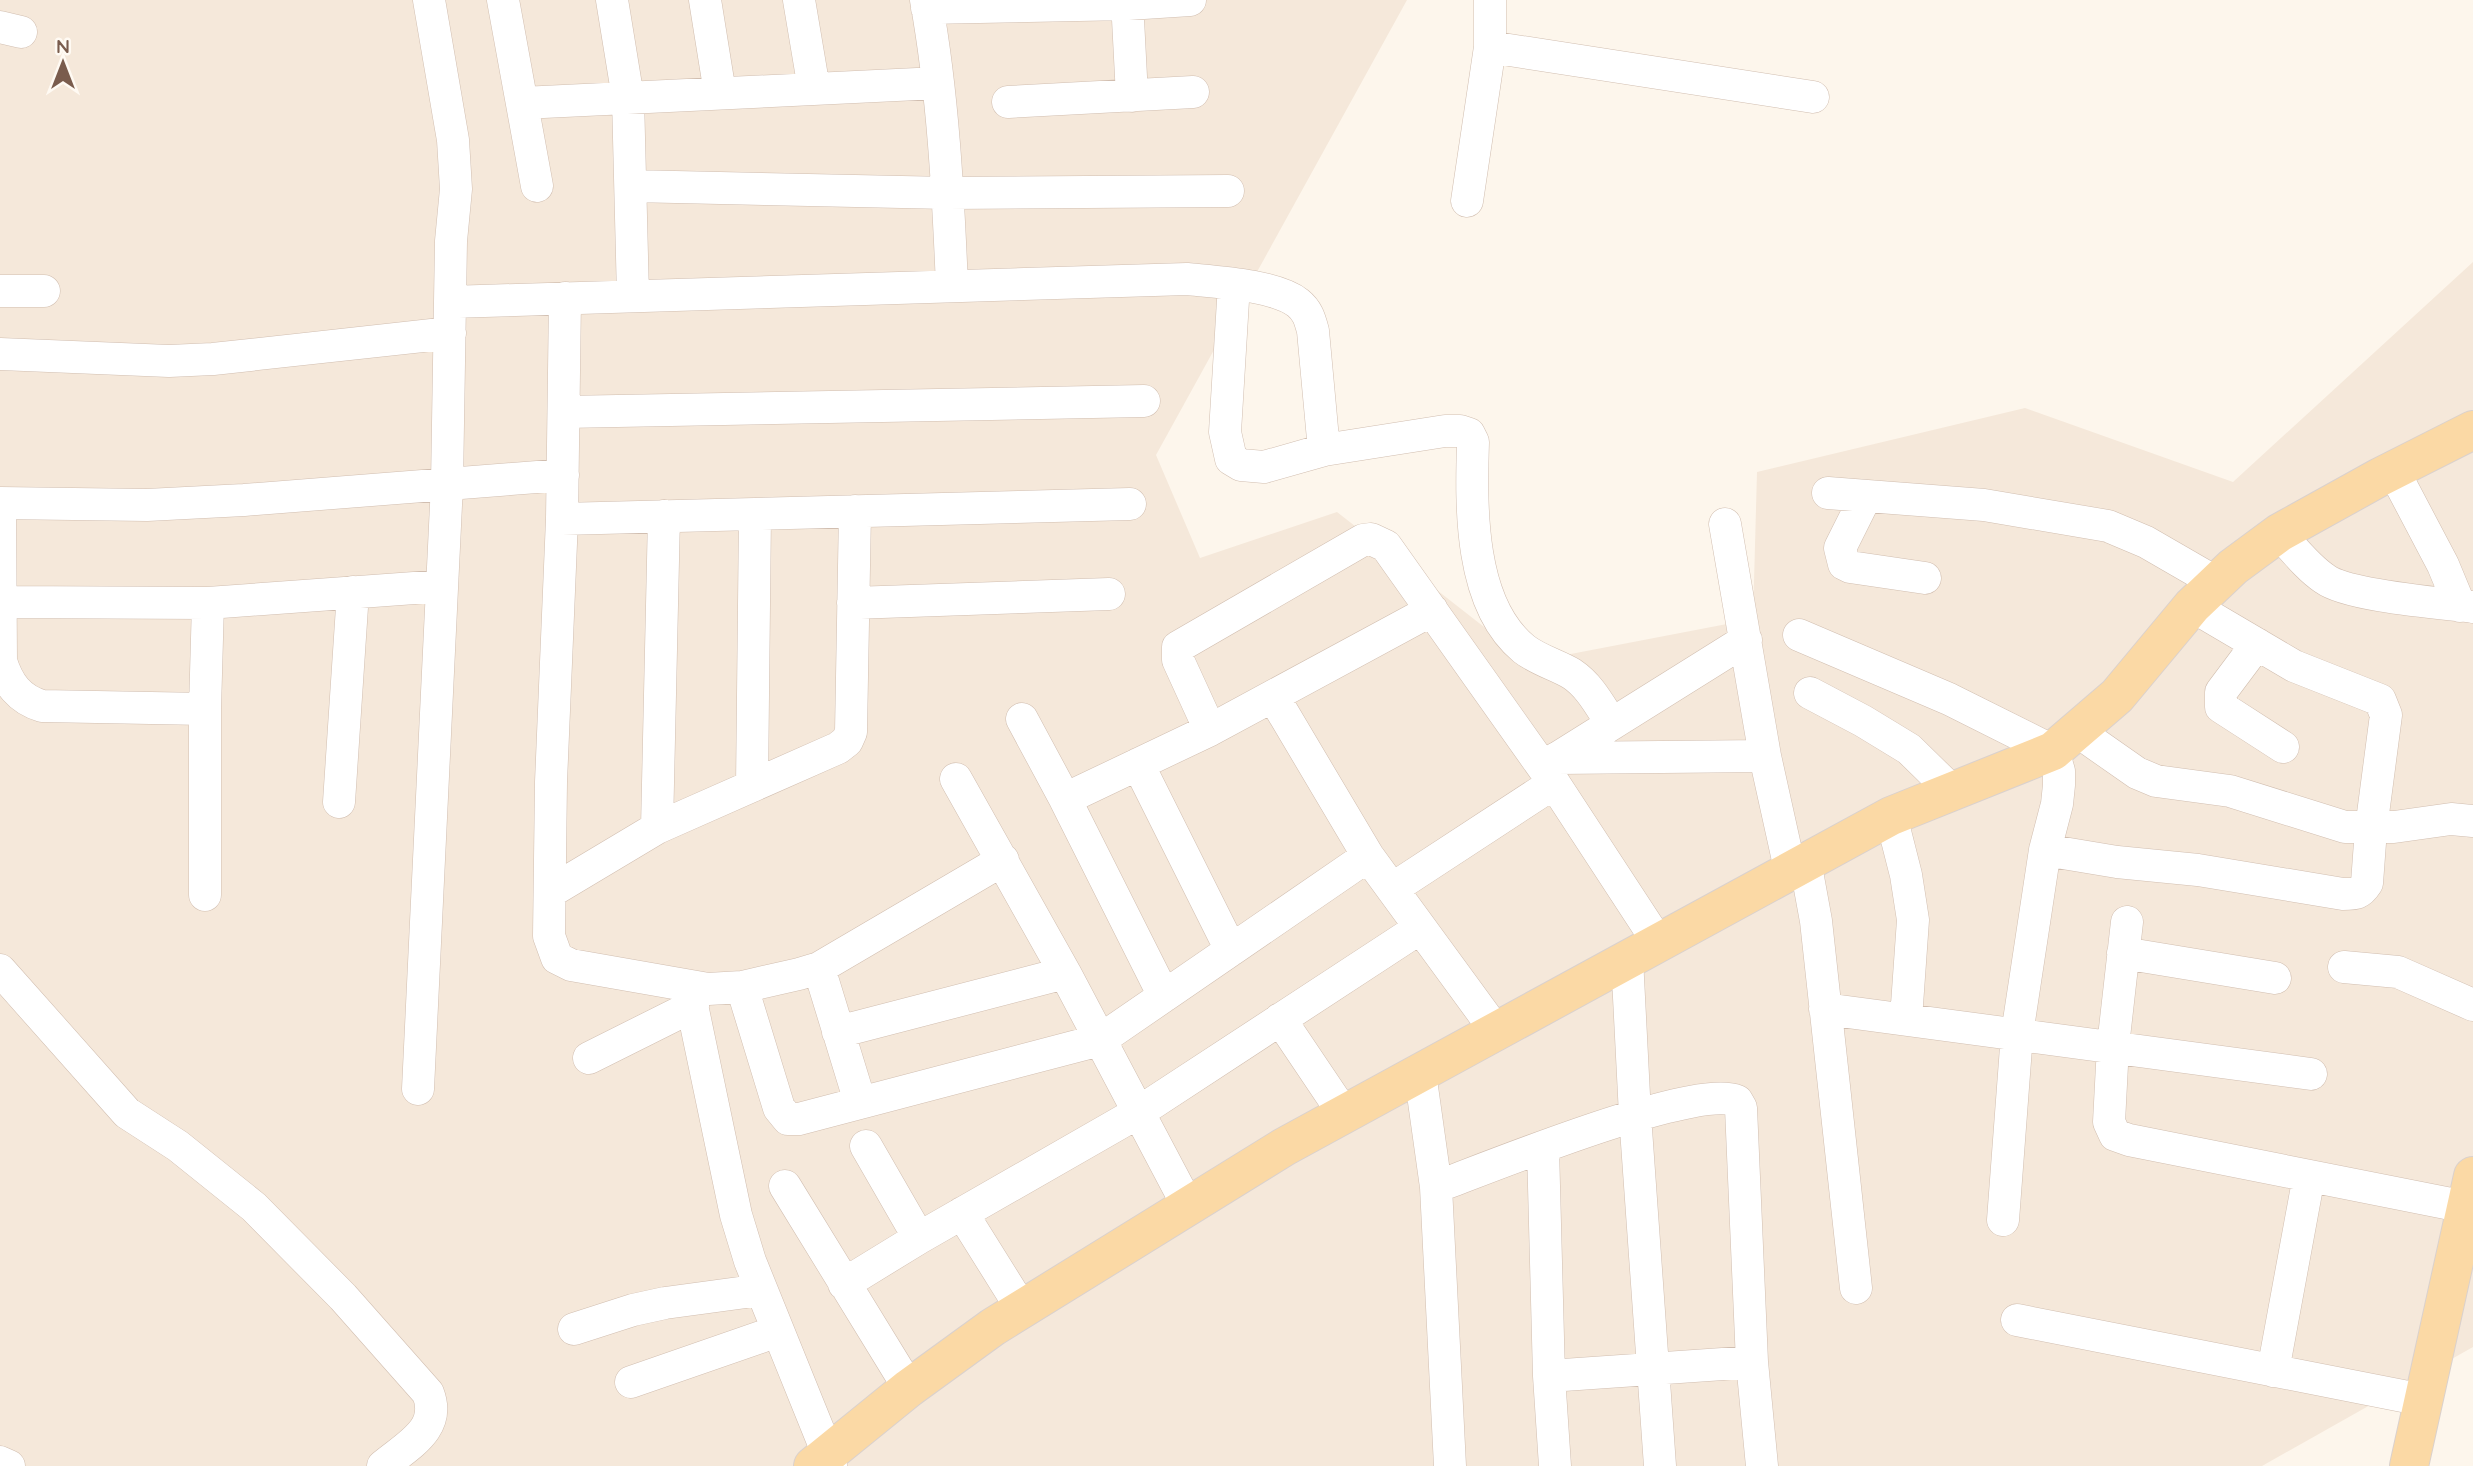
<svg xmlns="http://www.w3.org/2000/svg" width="2473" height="1466" font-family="Quicksand,sans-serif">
<rect width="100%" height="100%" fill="#fdf6ec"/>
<path fill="#f5e8da" d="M0 0H1407L1156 455 1200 558 1337 512 1529 662 1753 619 1757 472 2025 408 2233 482 2473 262V1347L2262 1466H0Z"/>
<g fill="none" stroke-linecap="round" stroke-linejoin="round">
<g stroke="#d1beb0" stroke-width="33">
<path id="minor" d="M503 0 537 186
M612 0 628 98 633 296
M705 0 720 93
M799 0 814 89
M926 0C943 94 948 191 952 286
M1127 0 1132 96
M927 8 1128 4 1190 0
M0 27 21 32
M1490 47 1813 97
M1008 102 1193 92
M522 103 938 83
M631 186 948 193 1228 191
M1467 201 1490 47V0
M1234 284 1225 432 1231 459 1241 465 1264 467 1324 450 1445 431H1460L1469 434 1473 442C1471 507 1469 604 1524 649 1538 660 1557 665 1572 674 1590 686 1600 706 1612 724
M0 291H44
M565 298 562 519 551 782 549 936 557 958 571 965 708 989 742 987 799 974 819 968 1003 860
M450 302 1187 279C1216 282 1275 285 1298 303 1308 311 1310 320 1313 331L1324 450
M0 354 169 361 213 359 450 333
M564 412 1144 401
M2393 470 2443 565 2460 606
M1828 493 1984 505 2108 526 2146 542 2217 583
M1866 496 1840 548 1844 564 1850 567 1925 578
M0 503 147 505 244 500 563 475
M0 503 1 661C8 684 19 699 42 706L205 709
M562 519 1130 504
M1725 524 1765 756 1790 869
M2279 533C2293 548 2307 567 2325 579 2348 596 2441 603 2473 607
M1 602 208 603 442 586
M853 603 1109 594
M1799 635 1949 699 2053 751 2059 771V785L2057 804 2045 850 2017 1034 2003 1220
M2257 644 2221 692V707L2283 747
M1810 693 1863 721 1909 749 1952 791
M1273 696 1368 856 1496 1031
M1022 719 1065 799 1164 996
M1210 730 1178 660V647L1363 540 1371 539 1386 546 1554 783 1658 942
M2077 731 2137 773 2156 781 2230 791 2345 827H2394L2451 819 2473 821
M1557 758 1765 756
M1138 764 1231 950
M1543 767 1746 640
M956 779 1065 973 1188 1206
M752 786 755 514
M1065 799 1210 730 1432 610
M339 802 353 592
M1891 816 1906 875 1913 920 1906 1019
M657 828 664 516
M2045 850 2117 862 2198 870 2343 894C2356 894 2360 894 2367 883L2371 829 2386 715 2380 700 2294 666 2192 606
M1805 861 1816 921 1856 1288
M1392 889 1554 783
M550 892 657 828 838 748 847 741 851 732 855 511
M205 895V709L208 603
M2127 922 2113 1046 2109 1122 2115 1135 2129 1140 2466 1207
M2123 953 2275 978
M1627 958 1635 1115 1660 1466
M2344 967 2398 972 2473 1005
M819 968 860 1102
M0 970 127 1113 178 1146 254 1207 343 1297 428 1393C442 1429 408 1445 383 1466
M688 986 736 1215 750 1261 828 1454 831 1466
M742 987 779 1108 788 1119H799L1100 1040 1368 856
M1825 1009 2311 1074
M1280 1019 1344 1114
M838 1032 1065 973
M589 1058 693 1006
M1420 1073 1436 1187 1450 1466
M418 1089 447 484 451 241 456 189 453 140 429 0
M866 1146 919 1238
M1543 1148 1549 1376 1555 1466
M785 1186 909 1388
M1436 1187C1488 1168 1694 1083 1737 1101L1741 1108 1752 1362 1762 1466
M962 1213 1022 1309
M844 1284 919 1238 1139 1112 1420 928
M2017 1320 2423 1400
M574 1329 633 1310 665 1303 761 1290
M2273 1371 2309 1176
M1549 1376 1752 1362
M631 1382 778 1331
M0 1462 9 1466"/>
</g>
<g stroke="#dad1cd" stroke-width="40">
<path id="major" d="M813 1466 909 1388 993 1327 1284 1147 1891 816 2053 751 2117 696 2192 606 2233 567 2279 533 2380 477 2473 430
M2409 1466 2473 1176"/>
</g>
<use href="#minor" stroke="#fff" stroke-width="32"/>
<use href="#major" stroke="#fbd9a5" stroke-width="38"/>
</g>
<g transform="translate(63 63)" stroke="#fffaf3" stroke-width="5" paint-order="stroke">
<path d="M0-5L12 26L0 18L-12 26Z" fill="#7a5c4d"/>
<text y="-10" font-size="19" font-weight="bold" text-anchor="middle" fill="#7a5c4d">N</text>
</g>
</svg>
